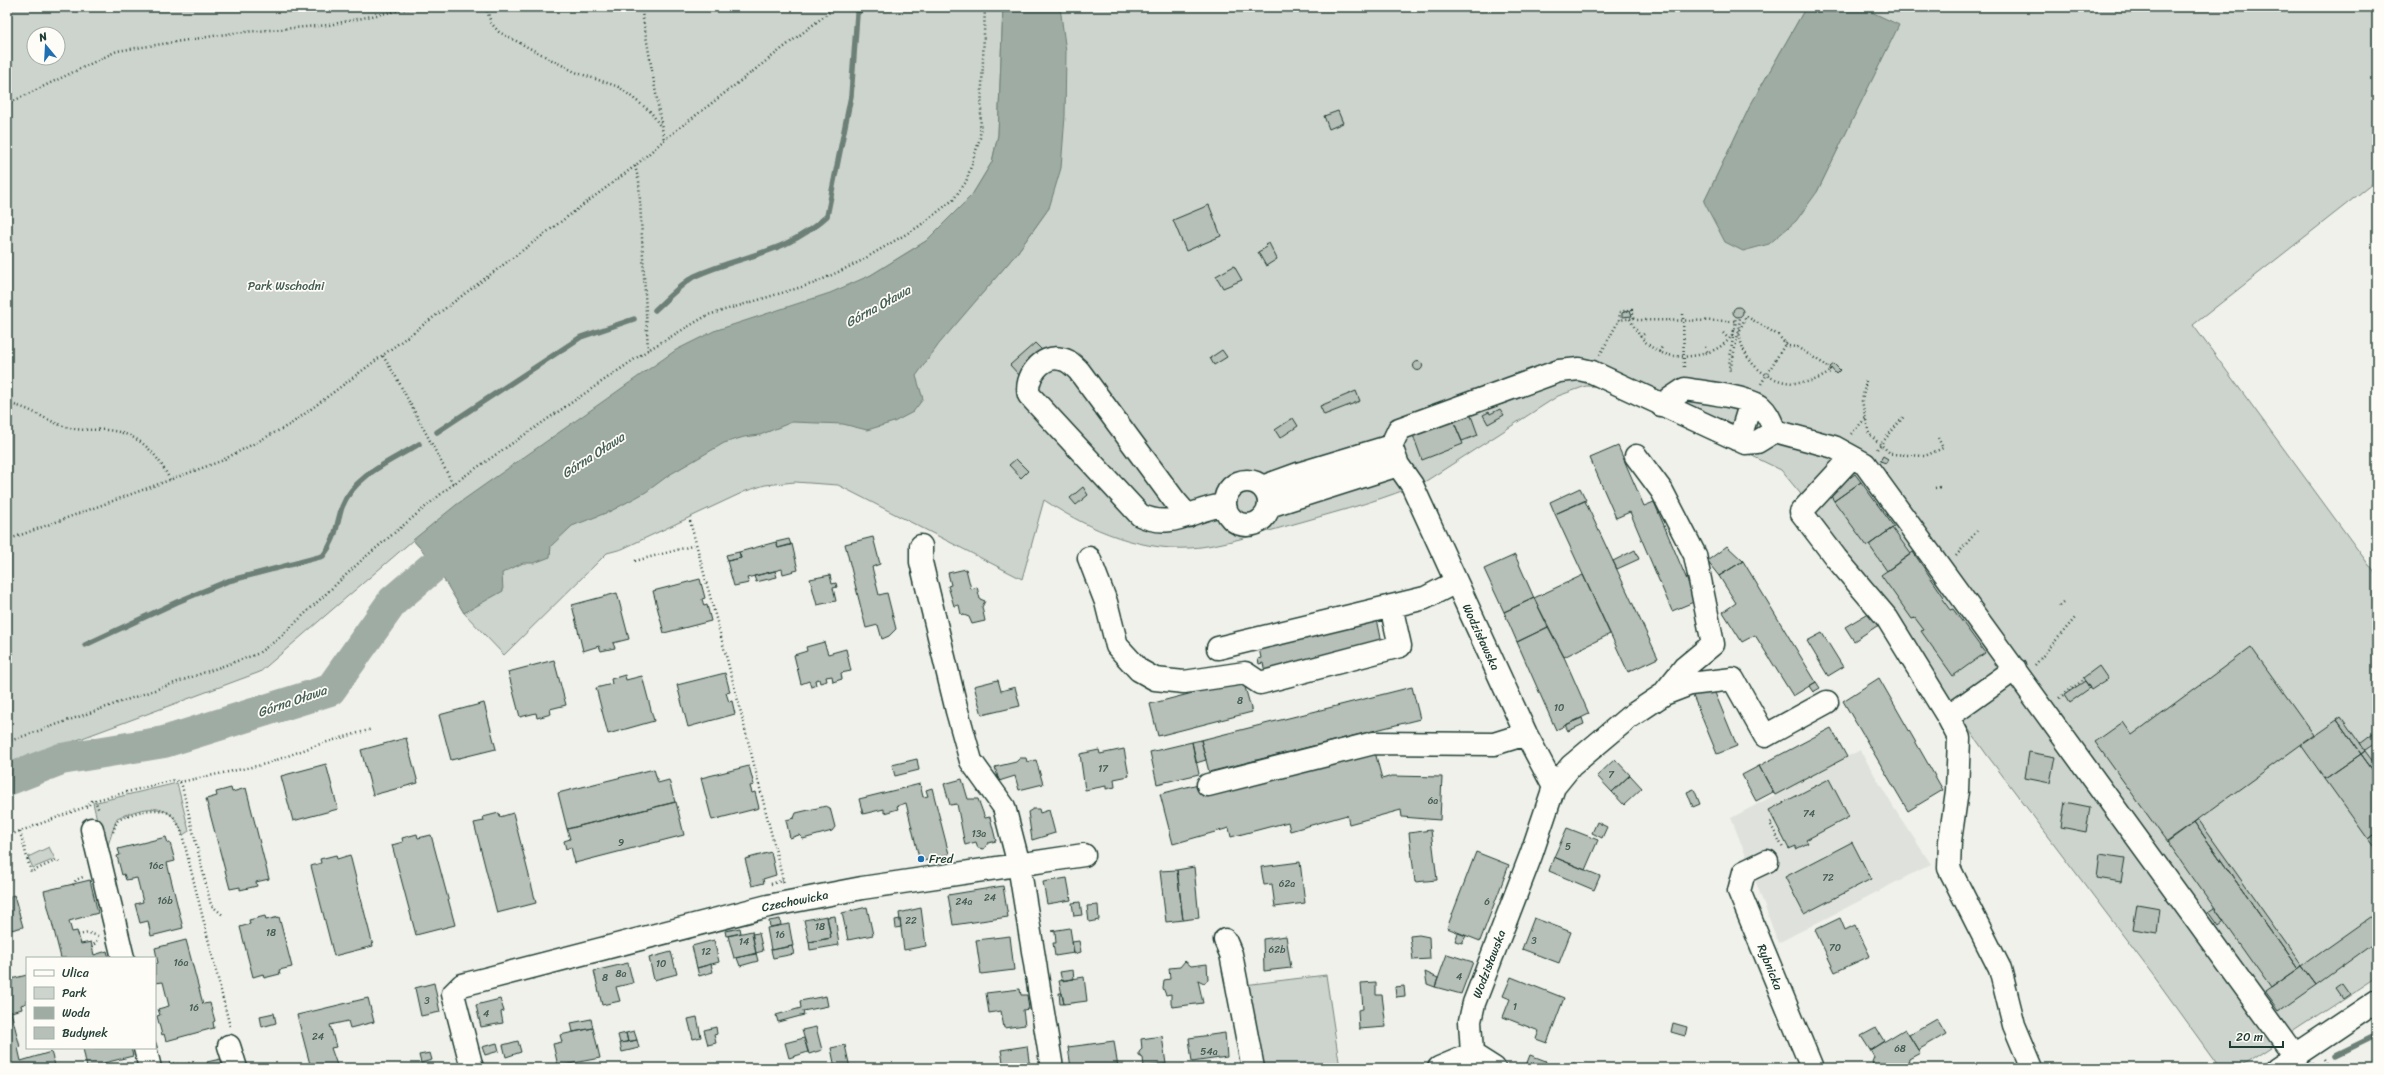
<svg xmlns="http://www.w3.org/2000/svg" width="2384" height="1075" font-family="Sriracha,sans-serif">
<rect width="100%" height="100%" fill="#f0f1eb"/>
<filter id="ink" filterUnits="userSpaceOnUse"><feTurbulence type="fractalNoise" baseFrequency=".025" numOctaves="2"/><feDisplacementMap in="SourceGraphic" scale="8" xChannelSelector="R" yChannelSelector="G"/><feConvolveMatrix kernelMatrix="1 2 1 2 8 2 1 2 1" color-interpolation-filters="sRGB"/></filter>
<g filter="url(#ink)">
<path fill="#dfe2dc" d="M1860 750 1894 808 1931 864 1778 943 1755 880 1759 878 1754 875 1751 869 1731 818Z"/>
<path fill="#cdd3cd" stroke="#768880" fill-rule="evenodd" d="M7 7H1003L998 135 992 162 972 195 926 241 424 552 413 540 260 672 7 766ZM34 34H58V58H34Z
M1029 7H1806L1750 106 1704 202 1817 192 1898 26 1861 7H2377V180L2193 325 2377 576V977L2239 1068H2220L2153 975 1987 755 1804 498 1781 470 1611 387 1586 386 1558 396 1426 481C1386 499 1343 510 1301 522 1268 531 1235 542 1201 547 1145 554 1089 530 1044 500L1022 579 838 485 795 482 765 485 746 491 622 549 607 553 504 655 464 613 441 573 458 555 939 343 1017 253 1049 208Z
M177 783 189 831 183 835C172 800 146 806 117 818L107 848 104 849 93 803Z
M49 847 55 859 33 868 28 857Z
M1326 975 1340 1068H1260L1244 985Z"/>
<path fill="#9faca4" stroke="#6c8077" d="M1003 7H1060L1066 52 1065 116 1061 168 1049 208 1017 253 939 344 916 376 923 399 913 412 894 422 867 430 843 424 792 422 760 435 744 437 724 443 669 475 646 492 611 511 572 526 551 546 550 557 534 563H523L502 573 503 591 464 613 435 565 413 540 456 505 676 350 714 331 830 293 871 275 926 241 972 195 992 162 998 135Z
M1806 7H1861L1899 25 1817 192 1796 221 1769 244 1743 251 1725 242 1704 202 1750 106Z"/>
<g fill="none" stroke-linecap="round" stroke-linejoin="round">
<path stroke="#6c8077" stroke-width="5.5" d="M655 310C666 300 683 282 695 276 743 254 785 255 827 216L851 96 857 14 863 7
M437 432 581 337 634 319
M85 645 177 602 228 581 323 556C336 540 336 526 342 507 354 475 392 461 419 444
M2336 1055 2377 1035
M2308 1068 2315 1064"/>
<path stroke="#9faca4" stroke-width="32" d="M7 780 61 759 164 742 330 690 393 601 435 565 471 540"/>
</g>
<path fill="#b6bfb8" stroke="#1f3d34" d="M1338 111 1343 123 1329 129 1324 116Z
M1209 205 1221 236 1186 251 1173 220Z
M1269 243 1277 259 1266 266 1258 252 1267 247 1265 245Z
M1234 266 1242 280 1223 288 1216 276Z
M1733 312a5 5 0 1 1 10 0a5 5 0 1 1-10 0Z
M1630 310 1632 316 1622 317V313Z
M1035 343 1044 352 1019 375 1010 365Z
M1222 350 1227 357 1214 365 1210 358Z
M1413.5 366a4.5 4.5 0 1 1 9 0a4.5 4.5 0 1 1-9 0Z
M1834 364 1840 370 1836 374 1830 367Z
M1356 391 1360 401 1324 415 1320 406Z
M1500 409 1504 415 1488 424 1483 415 1489 412 1490 414Z
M1470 413 1478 435 1462 441 1453 420Z
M1293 418 1298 426 1280 438 1275 430Z
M1453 420 1463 444 1422 460 1413 435Z
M1618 446 1644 506 1654 502 1696 601 1672 611 1630 512 1616 518 1590 458Z
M1883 456 1888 459 1886 463 1880 461Z
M1016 459 1028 471 1021 478 1009 465Z
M1855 474 1861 482 1834 501 1829 493Z
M1861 482 1894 527 1867 546 1834 501Z
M1083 487 1088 495 1076 505 1070 498Z
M1580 488 1586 500 1555 514 1550 502Z
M1585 501 1658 658 1628 672 1555 514Z
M1892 528 1911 554 1887 571 1869 545Z
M873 537 880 564 872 567 879 595 887 593 896 629 889 636 882 639 878 625 866 628 845 544Z
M789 539 791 545 778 548 776 542Z
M776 542 778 548 792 544 798 570 783 574 782 569 747 578 749 583 734 586 727 561 741 558 739 552Z
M1727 546 1743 561 1719 576 1707 561Z
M1635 550 1639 559 1617 569 1613 561Z
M739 552 741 558 728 561 726 555Z
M1913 552 1944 597 1942 599 1950 610 1953 609 1985 653 1953 676 1921 631 1924 630 1915 618 1912 619 1881 575Z
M1515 555 1534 598 1504 612 1484 569Z
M1743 561 1816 682 1793 696 1755 635 1742 642 1723 612 1736 603 1719 576Z
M966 569 971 589 977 587 980 599 985 601 982 607 985 621 972 624 969 617 961 614 959 605 954 606 948 586 951 585 948 573Z
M775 571 777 577 756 582 754 576Z
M830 575 832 584 836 583 837 587 833 588 836 601 817 605 810 579Z
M1583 575 1610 634 1564 657 1534 598Z
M700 579 705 598 702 599 704 606 707 605 711 621 664 633 653 591Z
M617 593 629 639 613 643 615 648 601 651 599 646 583 651 572 605Z
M1534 598 1548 627 1517 642 1504 612Z
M1872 611 1880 624 1854 641 1845 627Z
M1376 614 1382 643 1265 672 1263 663 1259 664 1258 659 1261 658 1258 643Z
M1548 627 1564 657 1589 714 1556 730 1517 642Z
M1822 633 1843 667 1828 676 1807 641Z
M824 642 828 654 846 649 851 671 841 673 842 679 833 682 832 676 826 677 827 681 820 683 819 679 815 680 816 685 811 687 809 681 801 684 794 655 807 651 806 647Z
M2251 647 2314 735 2167 842 2095 742 2123 722 2132 735Z
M554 660 566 705 550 709 551 714 537 718 536 713 520 717 508 672Z
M2099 666 2108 679 2091 690 2083 678Z
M725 673 730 692 726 693 729 702 732 701 735 714 688 727 677 685Z
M625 675 626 680 642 676 654 721 608 734 596 688 612 684 611 679Z
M1879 678 1943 790 1908 811 1843 701Z
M998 680 1001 691 1015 687 1020 706 982 715 974 686Z
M1243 680 1252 712 1158 736 1150 704Z
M2085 681 2090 688 2069 703 2064 695Z
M1816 682 1820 688 1813 692 1809 686Z
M1412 687 1420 719 1209 772 1201 740Z
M1713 688 1737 746 1717 754 1693 696Z
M484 703 496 749 451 760 439 715Z
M2341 717 2365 751 2361 754 2337 720Z
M1582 718 1584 724 1568 731 1565 725Z
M2337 720 2361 754 2325 779 2301 745Z
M1831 728 1847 757 1775 795 1759 766Z
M2377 731V742L2365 750 2360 744Z
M406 738 418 783 373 795 361 750Z
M1201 740 1206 760 1196 763 1192 742Z
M1192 742 1199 774 1157 784 1150 752Z
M1124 749 1129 776 1114 779 1115 787 1106 789V786L1085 790 1080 754 1099 750 1100 754Z
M2365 751 2377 767V776L2361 754Z
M1375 752 1382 779 1392 776 1442 777 1440 820 1402 817 1401 810 1349 824 1347 815 1290 831 1288 822 1231 837 1229 828 1173 844 1160 794 1202 783 1205 797Z
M2029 752 2055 757 2050 783 2025 778Z
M2361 754 2377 776V832L2368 839 2325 779Z
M1020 758H1026L1027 762 1036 760 1043 784 1019 790 1015 776 999 781 995 767 1016 762Z
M917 759 919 770 895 776 892 765Z
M1615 759 1630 775 1612 792 1597 776Z
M326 764 338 809 293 821 281 776Z
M749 766 754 785 750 786 752 793 755 792 759 808 712 820 701 778Z
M1759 766 1773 792 1756 801 1742 775Z
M654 769 658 783 669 780 675 802 567 829 558 793Z
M1630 775 1642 788 1624 805 1612 792Z
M962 779 968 799H978L985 818 990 817 996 841 988 843 984 849 978 848 976 842 965 845 957 804 950 805 944 784Z
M1829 779 1849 817 1806 840 1808 843 1796 849V846L1789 849 1769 810Z
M920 784 923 797 928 796 926 790 932 788 949 854 920 862 906 803 897 806 898 809 884 813V809L863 814 859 799Z
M231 788 232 792 246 788 269 879 256 882 257 886 240 890V887L230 889 206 799 217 796 216 792Z
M1694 789 1700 804 1693 807 1687 792Z
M676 802 684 835 575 863 571 847 566 849 564 841 570 839 567 829Z
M2065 802 2090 807 2086 832 2061 827Z
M826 806 830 808 835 827 832 831 803 839 799 835 790 838 786 820 794 818 796 813Z
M1033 809H1039L1040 813 1049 810 1055 833 1032 840 1028 812Z
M499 813 500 817 513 813 536 903 497 913 474 823 484 821 483 817Z
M2198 819 2302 966 2298 969 2194 822Z
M1597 822 1607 827 1602 838 1592 833Z
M2194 822 2298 969 2271 988 2167 841Z
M1567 828 1598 840 1585 870 1554 857Z
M1431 830 1437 880 1415 882 1409 833Z
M2377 832V851L2368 839Z
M417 834 418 838 431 835 455 925 416 935 392 845 403 842 402 838Z
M166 837 168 843H170L175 861 167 863 183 928 151 936 148 921 140 923 135 904 143 902 137 878 126 880 124 874 122 875 117 856 120 855 118 849Z
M1852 842 1871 879 1804 914 1785 877Z
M771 852 776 875 763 879 764 883 752 886 745 859Z
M1476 852 1509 865 1480 941 1447 928Z
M2100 854 2125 858 2121 882 2097 878Z
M336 855 337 859 350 855 373 946 334 956 311 866 321 863 320 859Z
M1554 857 1600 876 1594 890 1549 871Z
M1300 862 1305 903 1275 907 1272 884 1264 885 1261 867Z
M1194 867 1199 918 1183 920 1177 870Z
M1177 870 1183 920 1166 922 1160 871Z
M1067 878 1071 900 1047 904 1043 882Z
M90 880 98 913 69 921 72 932 77 931 81 944 91 942 94 955 107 951 109 958H61L44 891Z
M1003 886 1008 917 953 925 948 895Z
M14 895 23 927 7 931V898Z
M1080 902 1082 915 1074 916 1072 903Z
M2137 904 2160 908 2157 933 2133 929Z
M1098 905 1099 920 1089 922 1087 906Z
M867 907 873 935 848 940 842 913Z
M921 908 926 946 904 950 899 913Z
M2214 908 2224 921 2218 926 2208 912Z
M2377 913V941L2316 985 2302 966Z
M265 916 266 920 279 917 292 967 279 970 280 974 264 978 263 974 253 977 240 927 250 924 249 920Z
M827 916 831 938 809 942 804 920Z
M835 916 839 945 810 950 809 942 831 938 827 917Z
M1534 918 1571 932 1559 963 1522 949Z
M1840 918 1845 930 1855 925 1870 956 1835 972 1815 930Z
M780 919 781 925 770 927 769 921Z
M900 919 901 927 896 928 895 920Z
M789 924 793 946 771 950 767 928Z
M740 928 741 933 726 936 725 931Z
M1070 928 1074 953 1055 956 1053 943H1056L1055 932 1051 931Z
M752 931 756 954 734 958 728 936Z
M759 933 763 951 756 953 752 934Z
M1458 933 1466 936 1462 943 1455 941Z
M1419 935 1429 937 1430 959 1413 960 1410 936Z
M1010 936 1014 970 981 974 976 940Z
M1286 936 1291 968 1264 971 1263 939Z
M186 940 203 1004 210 1003 215 1021 213 1022 214 1028 166 1041 164 1034 162 1035 157 1016 160 1015 158 1009 169 1006 163 982 155 983V964L158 963 155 948Z
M714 940 719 962 697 968 692 946Z
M1079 941 1081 952 1074 954 1072 942Z
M792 946 794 954 773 958 771 950Z
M671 952 677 974 654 980 649 958Z
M756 953 758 961 740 966 737 958Z
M1447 954 1473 962 1461 994 1435 987Z
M1185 961 1191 966 1207 964 1208 980 1204 983 1198 980 1203 1003 1173 1007 1171 1003V994L1166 995 1163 988 1164 980 1170 979 1169 968 1180 967Z
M628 963 633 983 616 987 620 1001 602 1005 594 971Z
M711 964 713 972 699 976 697 968Z
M2302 966 2316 985 2279 1011 2265 992Z
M1073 970 1074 979 1062 981 1060 972Z
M1425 972 1438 978 1435 987 1427 984Z
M27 975V1003L21 1005 22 1009 11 1012 20 1047 18 1048 21 1061 51 1052 55 1065 49 1068H7V980Z
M1084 977 1087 1001 1064 1004 1059 981Z
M1511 977 1564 998 1547 1043 1536 1039 1539 1031 1503 1017 1510 999 1503 996Z
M1376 982V995H1382L1386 1027 1359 1029 1358 1010 1363 1009 1361 983Z
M434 983 440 1012 421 1016 415 988Z
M2342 984 2349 994 2342 999 2335 989Z
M1404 986 1405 996 1396 997 1395 987Z
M1020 989 1021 995H1027L1029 1009 1023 1010 1025 1025 1004 1028 1001 1011 989 1013 986 993Z
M1059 993H1062L1064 1004H1060Z
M826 996 828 1006 803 1011 804 1015 778 1022 776 1015 801 1008 800 1001Z
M368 998 374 1022 350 1028 348 1021 330 1025 336 1047 331 1048 338 1068H311L297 1015Z
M500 999 504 1011 501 1012 503 1023 481 1027 476 1005Z
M274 1013 276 1023 262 1027 260 1016Z
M697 1017 701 1037 693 1039 688 1019Z
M591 1019 593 1028 573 1032 571 1023Z
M1937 1019 1946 1034 1918 1050 1909 1035Z
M1673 1023 1687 1027 1685 1036 1671 1032Z
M716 1027 717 1034 714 1035 716 1043 708 1045 704 1030Z
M816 1027 822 1050 809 1054 802 1030Z
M593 1028 600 1058 558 1066 553 1044 562 1042 560 1035Z
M1876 1028 1884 1041 1870 1050 1861 1036Z
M1905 1029 1920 1053 1909 1059 1908 1066 1904 1068 1874 1067 1872 1062 1874 1057 1870 1050Z
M634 1031 637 1040 628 1042 626 1033Z
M626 1033 628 1042 620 1043 618 1035Z
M1225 1033 1227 1057 1192 1062 1189 1038Z
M1162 1036 1166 1064 1144 1067 1143 1058 1139 1056V1052L1142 1049 1141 1039Z
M804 1038 808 1052 789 1058 785 1043Z
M637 1040 639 1048 622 1052 620 1043Z
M518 1041 521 1052 506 1057 503 1045Z
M1114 1041 1118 1068H1071L1068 1047Z
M497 1043 499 1051 485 1055 482 1047Z
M845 1045 850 1068H835L831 1048Z
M1027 1046 1030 1068H1004L1001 1050Z
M83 1048H131L133 1056 104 1063 105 1068H87Z
M430 1053 432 1060 421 1063 419 1055Z
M1530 1055 1546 1061 1543 1068H1525Z
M225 1058 226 1064 209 1068 207 1062Z
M1573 1063 1593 1067 1572 1068Z"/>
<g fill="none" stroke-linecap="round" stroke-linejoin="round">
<g stroke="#1f3d34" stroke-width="25">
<path id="minor" d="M1661 405 1685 389C1701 392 1749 397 1761 407 1768 413 1771 422 1775 431
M1736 439 1742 431 1751 402
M1636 456 1662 491 1695 555 1713 644 1684 668 1664 693
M1852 457 1801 512 1836 558 1887 618 1948 717
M1225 503a22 22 0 1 1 44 0a22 22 0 1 1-44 0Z
M1262 487 1298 474 1391 446
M1269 506 1398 465
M1188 516 1175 501 1079 371C1074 366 1069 360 1061 359 1042 354 1024 378 1029 395L1140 515C1174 531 1192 508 1225 505
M921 546V562L957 711 971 761 1004 807 1019 865 1052 1068
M1089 558 1106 602 1117 646 1139 670 1155 679 1184 682 1245 673 1260 683 1400 646 1391 606
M1218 648 1425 598 1456 582
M2015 669 1948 717 1959 738 1957 791 1950 841 1949 868 2000 969 2014 1025 2032 1068
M1208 785 1374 743 1494 744 1526 734
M1554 787 1526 734 1412 485 1398 465 1391 446 1399 429 1559 371 1579 369 1592 372 1745 443 1757 442 1775 431 1834 447 1865 464 2295 1056
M92 829 123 958
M1767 861 1744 872 1739 891 1812 1068
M1225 940 1231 954 1253 1068
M229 1046 236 1068
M145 1048 150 1068
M1472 1054 1470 1021 1474 1003 1531 855 1554 787 1571 766 1628 718 1664 694 1690 684 1733 679 1765 736 1827 702
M472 1068 453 994 462 985 768 906 862 888 1084 855
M1439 1068 1472 1054 1494 1068
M2277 1068 2377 1001"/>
</g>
<path stroke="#1f3d34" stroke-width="2.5" stroke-dasharray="1 3" stroke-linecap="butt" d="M486 7 491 23 499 32 575 72 619 87 651 112 660 126
M641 7 664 140
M7 104 117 51 233 33 329 25 415 7
M635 166 639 182 648 350
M1632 309 1634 318 1619 320 1620 312Z
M1683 314 1684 370
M1634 318 1636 320 1735 321
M1630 319C1637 333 1645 345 1660 352 1684 364 1741 352 1735 317
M1734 330 1729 365 1730 371 1738 334C1741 328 1743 322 1746 316L1778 335 1788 346 1797 347 1827 366 1831 371C1791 402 1731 369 1740 318
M1723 333 1728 338
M1640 337 1644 334
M1705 347 1708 353
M1659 352 1662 347
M1600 355 1619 320
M383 356 396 377 453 484
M1866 381 1862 401 1869 434 1891 454 1925 456 1943 448 1938 438
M1761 384 1787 341
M7 404C30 406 48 423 70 428 82 431 94 429 107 430 139 433 157 453 170 480
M1851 434 1866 418
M1877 449 1905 415
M1935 488 1940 487
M690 521 737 697 784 884
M7 540 221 461 291 424 635 166 664 140 836 7
M1956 556 1977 531
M635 561 696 545
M2059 606 2063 603
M2035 665 2075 618
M2059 698 2082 681
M7 742 257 654 278 639 363 559 453 484 648 350 708 315 815 283 859 262 918 227 953 200 966 182 980 138 985 7
M180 782 266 764 317 745 372 729
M95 800 99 811
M1775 820 1770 823 1783 848
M20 832 31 872 57 860 61 863
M113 832 117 821C130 813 156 805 170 814 175 817 178 824 181 830L230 1027
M7 836 88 806 92 801 174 780 180 782 182 786 211 905 224 916
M771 884 783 880
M73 885 76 880 83 877
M78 935 89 933 98 936
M92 948 98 938
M2326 1058 2332 1068
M169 1063 183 1065 193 1062 197 1066"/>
<use href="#minor" stroke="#fdfcf7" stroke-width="22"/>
</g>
</g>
<circle fill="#1f6fb2" stroke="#fdfcf7" stroke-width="1.5" cx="921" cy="859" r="4"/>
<g text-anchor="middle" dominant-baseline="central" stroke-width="3.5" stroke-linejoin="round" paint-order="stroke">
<g font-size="10" fill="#455e55">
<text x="1240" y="701">8</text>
<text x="1559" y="708">10</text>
<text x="1103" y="769">17</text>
<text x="1611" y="775">7</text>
<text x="1433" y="801">6a</text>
<text x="1809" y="814">74</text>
<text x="979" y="834">13a</text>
<text x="621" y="843">9</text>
<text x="1568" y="847">5</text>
<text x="156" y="866">16c</text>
<text x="1828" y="878">72</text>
<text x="1287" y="884">62a</text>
<text x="990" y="898">24</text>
<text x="165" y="901">16b</text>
<text x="964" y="902">24a</text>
<text x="1487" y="902">6</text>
<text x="911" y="921">22</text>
<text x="820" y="927">18</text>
<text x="271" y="933">18</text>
<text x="780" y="935">16</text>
<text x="1534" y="941">3</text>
<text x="744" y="942">14</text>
<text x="1835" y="948">70</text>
<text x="1277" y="950">62b</text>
<text x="706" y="952">12</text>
<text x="181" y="963">16a</text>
<text x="661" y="964">10</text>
<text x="621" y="974">8a</text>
<text x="1459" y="977">4</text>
<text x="605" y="978">8</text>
<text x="427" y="1001">3</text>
<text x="1515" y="1007">1</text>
<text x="194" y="1008">16</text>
<text x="486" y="1014">4</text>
<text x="318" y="1037">24</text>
<text x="1900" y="1049">68</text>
<text x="1209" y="1052">54a</text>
</g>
<g font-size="12" fill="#425b53" stroke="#fdfcf7">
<text x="286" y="286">Park Wschodni</text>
</g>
<g font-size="12" fill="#1f3d34" stroke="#fdfcf7">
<text transform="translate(1481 637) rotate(65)">Wodzisławska</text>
<text transform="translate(795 901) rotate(-11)">Czechowicka</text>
<text transform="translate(1489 964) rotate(-69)">Wodzisławska</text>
<text transform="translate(1770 967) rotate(68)">Rybnicka</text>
</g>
<g font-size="12" fill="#1f3d34" stroke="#fdfcf7" text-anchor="start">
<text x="929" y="859">Fred</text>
</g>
<g font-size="13" font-style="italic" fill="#455e56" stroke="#fdfcf7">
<text transform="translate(878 306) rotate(-29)">Górna Oława</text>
<text transform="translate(593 455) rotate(-33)">Górna Oława</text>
<text transform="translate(292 701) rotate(-19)">Górna Oława</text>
</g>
</g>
<rect width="2384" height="1075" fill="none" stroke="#fdfcf7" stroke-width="24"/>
<rect x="12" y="12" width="2360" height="1051" fill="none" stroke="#1f3d34" stroke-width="1.5" filter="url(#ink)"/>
<rect x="26" y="957" width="130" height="92" fill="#fdfcf7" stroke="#a4b0a9"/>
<rect x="34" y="970" width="20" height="6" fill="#fdfcf7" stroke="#a4b0a9"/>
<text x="62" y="977" font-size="12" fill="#1f3d34">Ulica</text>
<rect x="34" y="987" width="20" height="12" fill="#cdd3cd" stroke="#a4b0a9"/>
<text x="62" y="997" font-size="12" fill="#1f3d34">Park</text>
<rect x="34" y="1007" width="20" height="12" fill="#9faca4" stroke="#a4b0a9"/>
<text x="62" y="1017" font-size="12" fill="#1f3d34">Woda</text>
<rect x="34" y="1027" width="20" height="12" fill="#b6bfb8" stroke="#a4b0a9"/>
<text x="62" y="1037" font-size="12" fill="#1f3d34">Budynek</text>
<g transform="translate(46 46) rotate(342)"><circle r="19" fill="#fdfcf7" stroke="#a4b0a9"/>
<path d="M0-3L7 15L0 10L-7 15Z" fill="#1f6fb2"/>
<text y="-6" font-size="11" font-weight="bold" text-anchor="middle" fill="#1f3d34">N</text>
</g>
<path d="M2230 1041v6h53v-6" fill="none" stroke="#1f3d34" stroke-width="2"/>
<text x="2236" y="1041" font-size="12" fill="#1f3d34" stroke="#fdfcf7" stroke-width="3" paint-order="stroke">20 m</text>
</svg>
